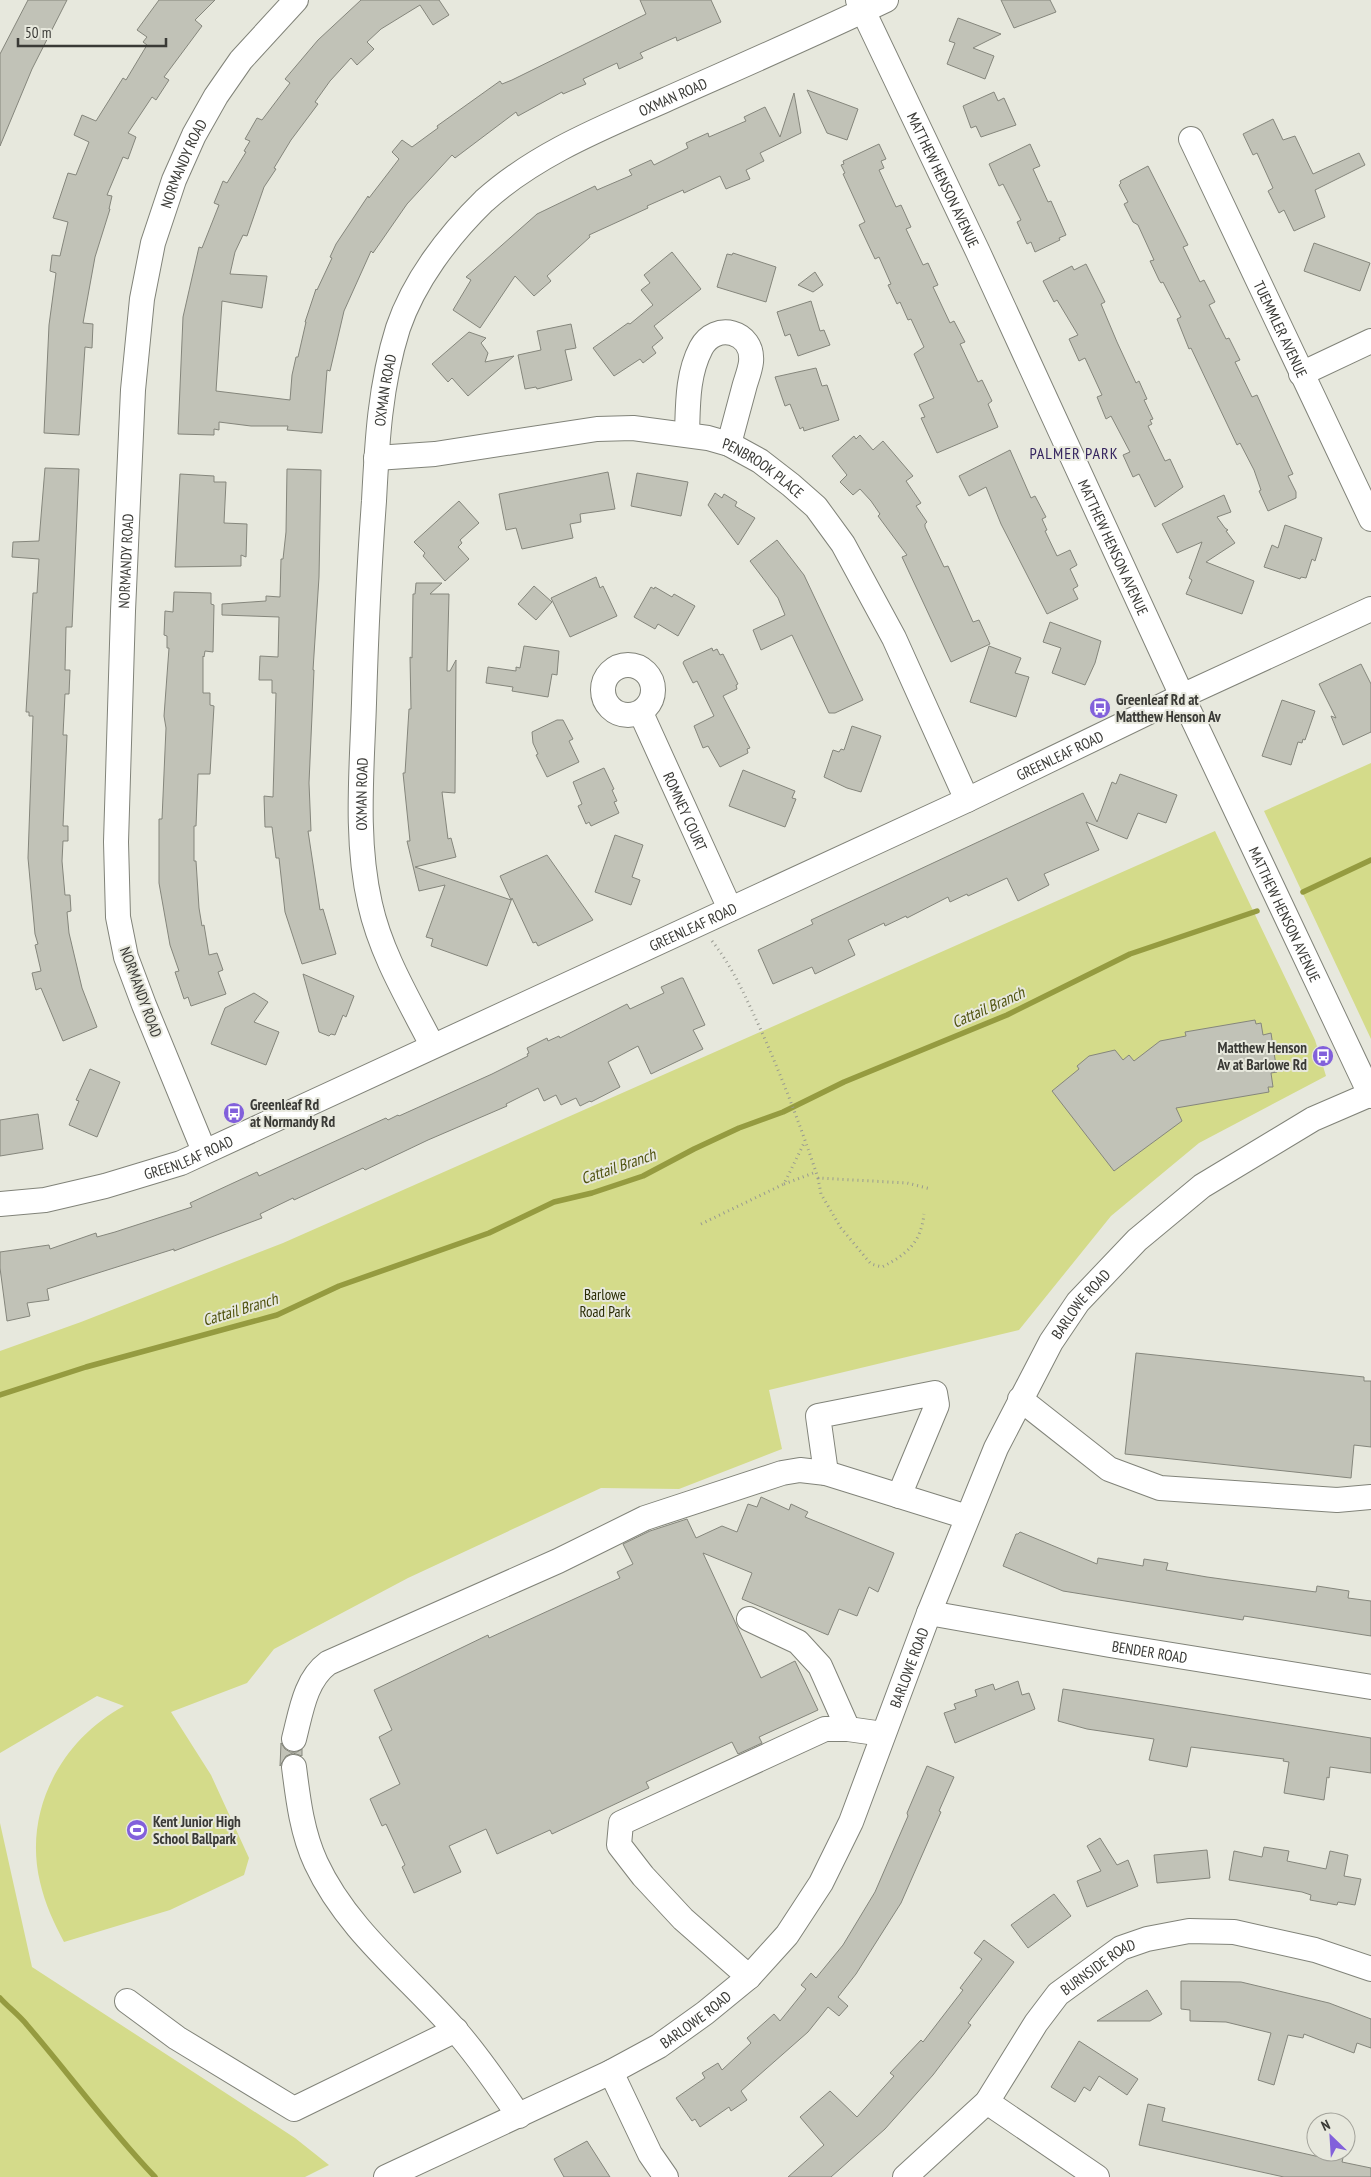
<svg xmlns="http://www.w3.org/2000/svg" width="1371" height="2177" font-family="'PT Sans Narrow',sans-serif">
<rect width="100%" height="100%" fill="#e7e8dd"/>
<path fill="#d4db8a" d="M1371 763V1039L1264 811Z
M1215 831 1315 1040 1326 1076 1199 1143 1111 1216 1019 1330 769 1390 782 1449 679 1489 601 1488 408 1578 274 1649 247 1683 171 1712 211 1775 249 1858 244 1875 170 1910 64 1942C54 1923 45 1904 40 1882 23 1811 61 1740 124 1706L97 1696 0 1753V1351L81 1322 283 1243Z
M0 1823 32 1967 295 2138 329 2165 305 2177H0Z"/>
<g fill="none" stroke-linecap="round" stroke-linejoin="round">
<path stroke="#959b40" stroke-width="5.5" d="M1303 892 1371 860
M0 1395 86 1367 277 1315 339 1286 489 1233 554 1202 592 1193 643 1176 694 1149 739 1128 783 1112 844 1082 1007 1015 1130 954 1257 911
M0 1998C8 2007 19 2015 27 2025 70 2075 109 2129 155 2177"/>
</g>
<path fill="#c1c2b7" stroke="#85867c" d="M28 0H67L32 69 0 146V54Z
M159 0H215L195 20 202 26 164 77 169 80 156 100 152 97 128 133 136 137 128 159 123 157 107 195 112 196 109 209H110L95 257 83 323 93 324 92 348 85 347 79 435 44 433 49 325 56 273 50 271 52 255 60 256 68 222 53 218 68 173 76 175 89 142 74 135 82 115 96 121 123 78 126 80 147 45 143 42 147 37 137 30Z
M361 0H439L449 15 433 25 420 5 381 29 367 42 374 49 357 65 351 58 330 81 315 102 318 104 291 140 274 168 276 169 264 187 247 236 243 235 235 252 230 274 267 276 262 308 222 301 216 391 290 400 292 375 296 357H298L306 322H305L316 289 317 290 332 258 330 257 336 244 368 196 369 198 399 159 392 152 402 140 412 147 438 128 437 126 500 81 502 84 512 80 646 14 640 0H711L721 22 677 41 676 37 640 53 643 58 619 69 617 63 583 79 586 84 563 94 562 92 518 116 516 112 455 158 452 155 407 204 373 253 371 251 344 311 330 371 327 370 322 433 287 430 288 426H251L219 422V430L214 429V435L178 434 183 317 199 247 202 248 219 205 214 203 223 181 227 183 246 152 244 151 250 141 245 139 257 118 262 120 290 83 285 79 318 40Z
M1001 0H1050L1056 12 1014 28Z
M958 18 1001 34 973 48 994 56 985 79 947 64 955 43 949 41Z
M807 90 858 109 847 140 827 133Z
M994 92 998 101 1004 98 1016 125 981 137 976 126 971 128 963 106Z
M794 93 801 133 760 153 764 161 746 170 750 179 726 189 720 176 684 193 683 190 647 206 648 208 589 235 590 237 547 276 551 281 534 296 515 276 480 328 453 310 471 280 466 277 537 214 595 186 597 190 632 175 629 170 651 160 654 165 688 148 686 143 708 133 709 137 746 121 744 117 765 107 780 137Z
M1273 119 1283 140 1295 136 1313 174 1359 153 1365 165 1315 190 1325 217 1294 231 1284 210 1279 213 1268 191 1273 188 1257 153 1253 155 1243 134Z
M879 144 886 159 881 161 884 168 879 170 896 207 901 205 911 227 906 229 923 265 928 263 938 285 933 287 950 323 954 321 965 342 960 344 978 382 982 380 992 401 988 404 998 427 937 453 921 418 925 417 919 405 934 398 914 354 924 347 911 319 908 320 900 302 897 304 888 285 891 284 879 257 875 259 859 225 865 222 843 174 845 173 841 165 844 164 843 161Z
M1030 144 1040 166 1033 169 1048 202 1051 201 1066 235 1059 238 1060 240 1035 252 1031 242 1027 244 1017 222 1021 220 1003 184 999 186 989 164Z
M1148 166 1188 245 1183 247 1200 282 1204 280 1215 302 1209 305 1226 339 1229 338 1240 360 1235 362 1252 397 1257 395 1293 474 1288 476 1296 492V498L1268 511 1259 491 1261 490 1254 470 1240 443 1237 445 1191 348 1189 349 1177 319 1181 317 1163 282 1161 283 1159 280 1150 261 1154 260 1138 225 1133 222 1124 204 1128 202 1119 185 1121 183 1120 181Z
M1314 243 1370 263 1360 291 1304 271Z
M672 252 701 289 654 326 663 338 652 347 656 353 643 363 640 359 614 376 593 348 628 323 630 324 653 305 641 290 650 283 644 275Z
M733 253 776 267 766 302 717 287 727 254 732 255Z
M1086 264 1105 302 1101 304 1117 342 1136 383 1139 381 1147 399 1144 400 1153 419 1150 420 1152 424 1148 426 1165 461 1170 459 1183 487 1155 507 1139 474 1133 477 1123 455 1130 452 1111 416 1106 419 1097 397 1102 395 1085 358 1079 361 1069 339 1078 335 1057 300 1054 302 1043 281 1072 266 1074 270Z
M815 272 823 285 813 292 798 285Z
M811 301 820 331 824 330 830 345 798 356 790 334 785 336 777 312Z
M571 324 576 348 565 350 572 380 537 389 536 387 525 389 518 355 541 350 537 331Z
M469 332 486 338 481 343 488 353 485 362 514 356 468 396 452 378 448 382 432 364Z
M816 368 822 386 827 385 839 420 804 431 803 427 800 429 790 404 785 406 775 377Z
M860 435 873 450 883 441 913 476 906 481 921 503 916 506 927 522 925 524V527L944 567 948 566 973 622 979 620 990 644 951 662 902 557 907 555 878 516 880 514 871 501 860 489 853 495 840 482 847 475 832 456 854 436 856 439Z
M1010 450 1031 498 1035 496 1046 517 1042 519 1047 530 1045 531 1057 556 1070 550 1077 565 1070 569 1078 586 1073 589 1078 599 1047 614 1001 524 986 487 969 496 959 476Z
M45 468 79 469 72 627H66L65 670H70L69 694H65L63 735H67L63 826H68V841H63L62 861 65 895H70L71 911 67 912 69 933 82 988 97 1027 63 1041 41 988 36 990 32 973 41 971 35 945 38 944 35 934 28 858 33 716H29V712H26L33 593H37L39 559 12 557 13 542 39 541Z
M287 469 321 470 319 577 313 670H314L309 783 311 831H308L320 910 323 909 336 954 302 964 285 912 279 858H276L272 827H265L264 796 273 797 276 693H272V680H259L260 656 278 657 279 617 222 615V604L266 601V596L280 597 281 559H283L286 532Z
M608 472 615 509 580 514 581 522 570 524 573 538 522 549 516 528 506 530 499 494Z
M637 473 688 482 681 516 631 506Z
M180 474 214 476V482H226L224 523 247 524 246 557 241 555V566L175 567Z
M715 493 722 498 724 494 737 502 735 506 755 518 738 545 708 505Z
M1224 495 1231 512 1217 517 1225 528 1228 530 1226 531 1235 543 1206 562 1254 581 1242 614 1186 594 1192 580 1189 578 1202 542 1177 553 1162 524Z
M459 501 479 523 460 540 462 543 458 547 469 559 445 581 423 556 425 553 414 542Z
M1285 525 1322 538 1315 561 1312 559 1306 578 1301 577 1300 579 1264 567 1272 545 1278 548Z
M777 540 804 575 863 700 835 713H829L792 635 761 650 753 630 785 615 778 598 750 561Z
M596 577 600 588 603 586 617 616 570 637 551 598Z
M416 583H442L430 594H449L447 671H450L456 660 455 793 442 792 448 839 451 838 456 857 415 867 511 900 500 876 547 855 593 920 538 946 536 942 533 943 512 898 487 966 431 946 433 939 426 937 445 885 419 891 407 841H410L403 773H405L409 709H411L410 657 412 658 413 594H415Z
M534 586 552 602 536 620 518 604Z
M651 587 654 589 655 587 672 597 674 594 695 606 678 636 658 624 655 629 634 617Z
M174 592 211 593V604L214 605 213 652 205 651 204 657 203 656V693H210V705L214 706 210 774H198L196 826H194V861H196L199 908 202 926 204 925 209 955 217 953 223 970 218 972 226 994 191 1006 188 997 184 999 175 972 179 971 170 945 159 883V819H162L166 728 164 716 169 648H167V636L164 635 165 611 173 612Z
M1050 622 1101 641 1095 663 1085 685 1052 673 1061 648 1043 642Z
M524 646 559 651 557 675 552 674 548 697 512 691 513 687 486 683 488 667 516 671V667L520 668Z
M989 646 1021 658 1015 673 1029 677 1016 717 970 702Z
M712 648 713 651 717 649 720 655 723 654 738 684 736 685 737 689 723 696 750 748 747 749 748 753 720 767 708 746 703 748 694 726 714 716 697 681 693 683 683 663 684 661Z
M1361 664 1371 684V732L1343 745 1331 716 1336 718 1319 684Z
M1282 700 1315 711 1305 740 1303 739 1302 743 1298 742 1291 765 1262 756Z
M557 720H563L573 739 569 741 579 762 547 777 536 755 538 754 533 743 532 732Z
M852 726 881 736 861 792 847 788 824 777 833 750 839 752 841 749 844 750Z
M604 768 614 789 612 790 617 801 614 802 619 813 591 826 589 822 586 824 578 806 582 804 573 782Z
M743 770 795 791 792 798 796 799 785 827 729 806Z
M1120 774 1177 795 1166 823 1138 813 1127 839 1086 822 1099 850 1044 874 1049 885 1018 901 1007 878 968 896 967 894 950 902 948 897 907 918 906 916 885 926 884 923 848 940 855 955 815 974 812 967 773 984 758 950 813 924 811 920 1083 793 1097 822 1112 782 1116 784Z
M615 835 643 845 632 877 640 880 631 905 595 892Z
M303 974 354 996 346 1017 343 1015 335 1035 331 1034 329 1036 319 1032Z
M681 978H683L705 1025 693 1030 703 1049 651 1074 638 1046 608 1062 620 1087 591 1102 590 1101 580 1106 576 1098 561 1105 556 1095 544 1101 538 1088 506 1104 507 1106 428 1140 365 1170 363 1168 294 1200 293 1198 260 1214 262 1218 174 1251V1249L47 1289 49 1300 27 1303 30 1316 7 1321 0 1268V1252L49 1245 50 1249 96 1233 97 1237 115 1232 192 1207 190 1203 257 1172 259 1176 386 1118 388 1120 398 1115 399 1116 492 1074 528 1056 527 1054 529 1053 527 1048 547 1038 548 1041 559 1036 560 1038 627 1004 630 1009 664 993 661 987Z
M254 993 268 1002 254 1022 279 1032 266 1065 211 1044 225 1008Z
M1255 1020 1256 1024 1261 1023 1263 1035 1271 1033 1277 1072 1271 1073 1273 1087H1268L1269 1092 1176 1108 1182 1121 1114 1171 1052 1091 1079 1069 1077 1066 1089 1056 1115 1050 1123 1060 1129 1055 1134 1061 1160 1041 1186 1036 1185 1032Z
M90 1069 120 1082 97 1137 69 1125 79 1101 76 1100Z
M38 1114 43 1149 0 1156V1120Z
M1136 1353 1364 1377V1381H1371V1447L1354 1445 1351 1478 1125 1454Z
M761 1497 789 1510 791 1504 808 1512 805 1517 894 1553 878 1592 869 1587 857 1616 839 1609 828 1635 742 1599 752 1573 703 1553 761 1678 795 1661 818 1710 759 1737 762 1743 738 1754 732 1742 646 1782 649 1788 552 1834 550 1830 497 1854 486 1829 449 1846 461 1872 414 1893 402 1867 405 1865 386 1824 382 1826 370 1799 400 1784 379 1737 392 1730 374 1690 488 1635 489 1638 620 1578 617 1572 633 1564 623 1544 650 1531 687 1519 696 1538 722 1526 737 1532 748 1504 757 1507Z
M1020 1532 1097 1564 1098 1558 1143 1566 1144 1559 1168 1563 1166 1570 1207 1577 1316 1592 1317 1586 1349 1591 1348 1598 1371 1601V1636L1244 1616 1243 1620 1063 1591 1003 1566 1016 1534H1018Z
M1018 1681 1022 1695 1029 1693 1035 1709 955 1743 944 1713 956 1709 954 1704 977 1696 975 1690 993 1684 995 1690Z
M1063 1689 1371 1738V1773L1330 1767 1329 1778 1327 1777 1324 1800 1284 1793 1289 1762 1283 1761 1284 1759 1191 1747 1187 1767 1149 1760 1154 1739 1087 1729 1058 1721Z
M281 1743 285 1749 290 1752H297L302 1749V1756L293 1753 286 1756 280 1766Z
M927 1766 954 1777 939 1811 941 1812 901 1903 856 1974 838 1997 848 2006 839 2016 828 2007 808 2032 741 2091 747 2100 731 2111 729 2107 700 2127 695 2119 692 2121 676 2098 705 2078 702 2073 718 2063 722 2070 751 2043 747 2038 774 2014 780 2021 806 1989 801 1985 811 1973 816 1978 843 1945 875 1892 908 1816 907 1813Z
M1100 1838 1117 1865 1128 1860 1138 1886 1087 1907 1077 1881 1101 1871 1087 1846Z
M1264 1847 1289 1851 1287 1861 1326 1869 1330 1851 1348 1855 1344 1876 1361 1879 1355 1905 1338 1902 1337 1905 1310 1900 1311 1895 1302 1892 1229 1880 1234 1851 1262 1857Z
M1207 1850 1210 1878 1157 1883 1154 1855Z
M1054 1894 1071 1916 1028 1948 1011 1925Z
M984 1940 1014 1962 968 2023 971 2025 933 2075 885 2129 831 2177H788L824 2145 800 2117 830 2091 857 2117 894 2076 890 2073 921 2040 923 2042 963 1990 960 1988 982 1959 974 1953Z
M1181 1981 1241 1982 1329 2003 1371 2019V2048L1357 2043 1354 2053 1304 2034 1303 2038 1288 2035 1274 2085 1258 2080 1271 2033 1226 2022 1190 2021V2010L1181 2009Z
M1147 1990 1162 2014 1150 2021H1097Z
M1079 2041 1138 2079 1127 2095 1099 2076 1090 2091 1084 2087 1075 2102 1051 2087Z
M1148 2104 1165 2108 1162 2121 1324 2158 1325 2153 1343 2158 1342 2162 1371 2168V2177H1284L1139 2145Z
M587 2141 610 2177H564L554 2159Z"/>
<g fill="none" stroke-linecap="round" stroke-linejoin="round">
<g stroke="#818379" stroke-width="26">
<g id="minor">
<path id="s1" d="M858 0 978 252 1182 696 1371 1096"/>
<path id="s2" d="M1191 139 1371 519"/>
<path d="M1301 374 1371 341"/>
<path d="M687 434C688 405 687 375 701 348 715 321 754 331 751 362 750 371 746 380 744 388 739 407 734 425 729 444"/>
<path id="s3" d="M376 458 435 454 597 429 633 428 708 438 729 444 760 461 791 485 816 507 843 544 894 638 967 800"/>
<circle cx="628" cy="690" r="25"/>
<path id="s4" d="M641 713 730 909"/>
<path id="s5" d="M432 1045C409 1000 381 954 370 904 355 839 362 769 364 703 366 635 369 568 374 501 377 442 380 385 398 328 414 281 448 236 484 201 536 154 602 128 665 100 739 67 813 35 886 0"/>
<path id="s6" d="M204 1151 144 1005 126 957 118 917 116 842 123 611 133 390 142 299 153 243 174 180 194 135 216 96 241 60 296 0"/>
<path id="s7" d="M0 1204 45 1200 105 1186 181 1163 967 800 1182 696 1371 609"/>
<path d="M1020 1399 1109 1469 1160 1488 1337 1500 1371 1497"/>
<path d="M826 1473 818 1416 935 1393 937 1405 899 1496"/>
<path id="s8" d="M929 1613 1110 1645 1371 1687"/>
<path d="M749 1619 798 1642 820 1666 848 1729"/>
<path d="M294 1739C301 1712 305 1680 328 1663L558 1561 645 1518 782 1473 800 1470 826 1473 967 1517"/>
<path d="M294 1767C298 1799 302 1833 316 1863 347 1930 408 1976 456 2031 479 2057 499 2087 519 2116"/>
<path d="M749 1977 683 1919 643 1876 619 1845 621 1823 825 1729H848L883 1734"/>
<path d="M127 2001 177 2038 294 2109 456 2030"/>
<path d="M611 2072 650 2154 666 2177"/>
<path d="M987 2102 1097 2177"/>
<path id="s9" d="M386 2177 611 2072 659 2046 705 2013 749 1977 787 1935 821 1883 851 1822 929 1613 996 1448 1051 1342 1078 1302 1137 1240 1202 1186 1313 1119 1371 1094"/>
<path id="s10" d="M905 2177 987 2102 1036 2023 1058 1994 1121 1948 1147 1939 1189 1931 1234 1932 1315 1950 1371 1969"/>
</g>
</g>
<path stroke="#989991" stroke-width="3" stroke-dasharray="1 4" stroke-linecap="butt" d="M712 941C734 969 745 996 760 1028 782 1077 801 1127 818 1178L907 1183 931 1189
M818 1178 821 1194 841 1228 871 1264 882 1267C906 1255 921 1243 924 1214
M784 1184 816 1172
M701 1224 784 1184 805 1141"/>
<use href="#minor" stroke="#fff" stroke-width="24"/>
</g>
<defs>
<g id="bus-disc" transform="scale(1.125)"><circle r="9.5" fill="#8260db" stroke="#e7e8dd"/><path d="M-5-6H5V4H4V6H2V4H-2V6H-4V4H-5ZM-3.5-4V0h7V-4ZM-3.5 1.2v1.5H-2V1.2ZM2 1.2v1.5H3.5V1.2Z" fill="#fff"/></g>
<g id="stadium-disc" transform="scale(1.125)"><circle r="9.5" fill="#8260db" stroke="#e7e8dd"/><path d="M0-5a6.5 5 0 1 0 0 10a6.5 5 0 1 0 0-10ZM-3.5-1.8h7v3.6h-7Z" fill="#fff"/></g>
</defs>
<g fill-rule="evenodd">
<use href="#bus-disc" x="1100" y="708"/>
<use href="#bus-disc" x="1323" y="1056"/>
<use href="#bus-disc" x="234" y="1113"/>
<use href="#stadium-disc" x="137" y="1830"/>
</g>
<g text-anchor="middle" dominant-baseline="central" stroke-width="4" stroke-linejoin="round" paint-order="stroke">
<g font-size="15" fill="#3a3a36" stroke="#e7e8dd">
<text stroke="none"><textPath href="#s5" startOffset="1105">OXMAN ROAD</textPath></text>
<text stroke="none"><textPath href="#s6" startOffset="1011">NORMANDY ROAD</textPath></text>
<text stroke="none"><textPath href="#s1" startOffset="199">MATTHEW HENSON AVENUE</textPath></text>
<text stroke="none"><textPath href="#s2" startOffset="210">TUEMMLER AVENUE</textPath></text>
<text stroke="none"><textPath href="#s5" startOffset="670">OXMAN ROAD</textPath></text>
<text stroke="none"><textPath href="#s3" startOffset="398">PENBROOK PLACE</textPath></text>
<text stroke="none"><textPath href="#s1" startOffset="604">MATTHEW HENSON AVENUE</textPath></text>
<text stroke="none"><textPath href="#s6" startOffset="606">NORMANDY ROAD</textPath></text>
<text stroke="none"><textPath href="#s7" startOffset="1155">GREENLEAF ROAD</textPath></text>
<text stroke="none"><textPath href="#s5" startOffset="265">OXMAN ROAD</textPath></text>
<text stroke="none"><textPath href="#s4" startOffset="108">ROMNEY COURT</textPath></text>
<text stroke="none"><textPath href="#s1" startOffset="1009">MATTHEW HENSON AVENUE</textPath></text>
<text stroke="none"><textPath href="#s7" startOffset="750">GREENLEAF ROAD</textPath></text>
<text transform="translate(141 992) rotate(70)">NORMANDY ROAD</text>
<text stroke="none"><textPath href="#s7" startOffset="195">GREENLEAF ROAD</textPath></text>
<text stroke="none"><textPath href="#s9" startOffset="1172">BARLOWE ROAD</textPath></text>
<text stroke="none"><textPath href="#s8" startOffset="224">BENDER ROAD</textPath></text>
<text stroke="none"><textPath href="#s9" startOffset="768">BARLOWE ROAD</textPath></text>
<text stroke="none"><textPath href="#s10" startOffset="289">BURNSIDE ROAD</textPath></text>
<text stroke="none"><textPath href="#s9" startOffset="348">BARLOWE ROAD</textPath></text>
</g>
<g font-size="15" font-weight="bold" fill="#3a3a36" stroke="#e7e8dd" text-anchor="start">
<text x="1116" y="699">Greenleaf Rd at<tspan x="1116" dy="17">Matthew Henson Av</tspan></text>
<text x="1307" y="1047" text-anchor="end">Matthew Henson<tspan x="1307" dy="17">Av at Barlowe Rd</tspan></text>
<text x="250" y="1104">Greenleaf Rd<tspan x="250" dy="17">at Normandy Rd</tspan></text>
<text x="153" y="1821">Kent Junior High<tspan x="153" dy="17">School Ballpark</tspan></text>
</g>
<g font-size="15" fill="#2a2c04" stroke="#e7e8dd">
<text x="605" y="1294">Barlowe<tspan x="605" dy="17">Road Park</tspan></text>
</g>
<g font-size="16" letter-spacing="1" fill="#35245f" stroke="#e7e8dd">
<text x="1074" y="453">PALMER PARK</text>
</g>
<g font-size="16" font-style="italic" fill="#50530f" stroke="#e7e8dd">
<text transform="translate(988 1007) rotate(-24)">Cattail Branch</text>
<text transform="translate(618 1166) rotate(-19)">Cattail Branch</text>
<text transform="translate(240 1309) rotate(-17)">Cattail Branch</text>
</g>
</g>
<g transform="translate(1331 2137) rotate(335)"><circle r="24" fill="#e7e8dd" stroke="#a2a29a"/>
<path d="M0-4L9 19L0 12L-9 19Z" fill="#8260db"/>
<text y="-8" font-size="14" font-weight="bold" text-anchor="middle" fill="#3a3a36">N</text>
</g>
<path d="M18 38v8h148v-8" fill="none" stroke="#3a3a36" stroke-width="2.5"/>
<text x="25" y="38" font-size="15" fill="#3a3a36" stroke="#e7e8dd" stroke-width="4" paint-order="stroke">50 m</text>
</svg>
